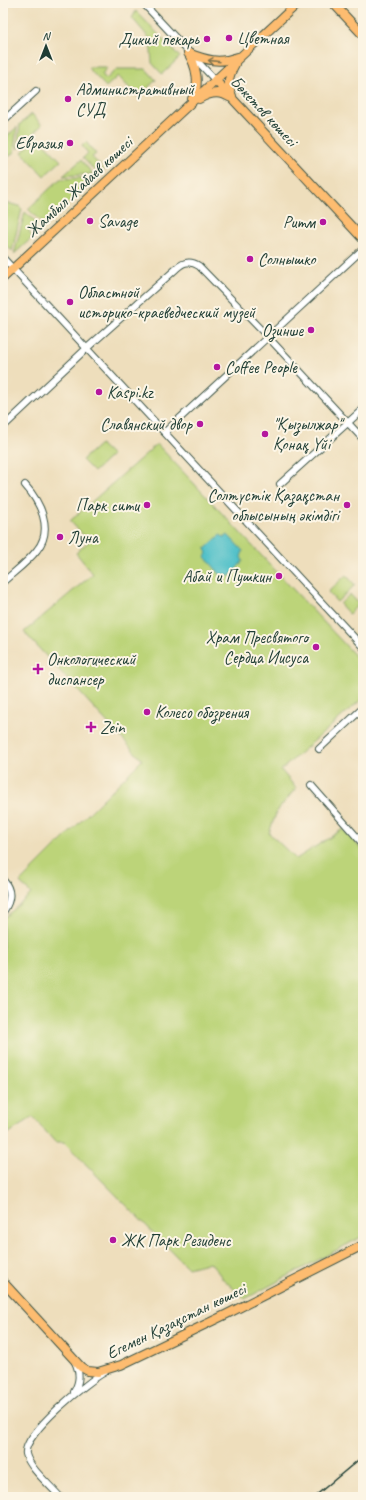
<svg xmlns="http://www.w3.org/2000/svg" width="366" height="1500" font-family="Caveat,sans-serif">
<rect width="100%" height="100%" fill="#fcf5e5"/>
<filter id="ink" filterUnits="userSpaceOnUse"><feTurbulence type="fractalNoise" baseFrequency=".025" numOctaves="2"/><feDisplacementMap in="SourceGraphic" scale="8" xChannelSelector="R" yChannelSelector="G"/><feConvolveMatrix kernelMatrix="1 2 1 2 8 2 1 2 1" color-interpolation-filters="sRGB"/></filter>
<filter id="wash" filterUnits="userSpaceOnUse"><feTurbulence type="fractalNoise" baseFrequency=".012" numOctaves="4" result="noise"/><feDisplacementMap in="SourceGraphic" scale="16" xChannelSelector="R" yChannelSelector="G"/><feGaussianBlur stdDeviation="0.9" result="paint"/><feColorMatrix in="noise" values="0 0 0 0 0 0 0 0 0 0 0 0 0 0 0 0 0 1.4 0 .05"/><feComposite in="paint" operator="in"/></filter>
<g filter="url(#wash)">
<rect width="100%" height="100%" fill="#eedebc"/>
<path fill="#bcd479" stroke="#6e8856" d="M136 11 180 57 162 74 152 63 150 39 132 18Z
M89 67H106L107 68 102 74 106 79 117 69H146L156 80 138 97 118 76 106 87 88 68Z
M32 114 42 125 17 149 20 124Z
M17 127 14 152 6 159 3 155V140Z
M38 137 61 161 44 176 22 152Z
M86 142 96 154 92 157 104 170 98 174 83 158 88 153 82 146Z
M81 160 93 174 63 176Z
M96 177 45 226 28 209 60 179Z
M3 202 19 206 22 209 12 251 3 242Z
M25 212 38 224 29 233 33 237 14 254Z
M100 444 112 455 94 472 82 460Z
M157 444 363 664V698L281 770 296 788 277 811 269 833 296 859 343 829 363 851V1236L245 1299 223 1279 212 1264 207 1263 188 1268 64 1142H55L33 1117 3 1137V919L31 894 20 882 142 760 24 632 93 574 76 553 89 541 70 521Z
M346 575 355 585 337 602 328 592Z
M350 594 359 604 349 614 340 604Z"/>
<path fill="#53c1c9" stroke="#397f7e" d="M220 535 224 537 228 535 243 551 241 557 243 561 230 576 226 574 221 575 205 557 207 553 205 549Z"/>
</g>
<g filter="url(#ink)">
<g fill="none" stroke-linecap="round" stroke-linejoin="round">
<g stroke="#3e5548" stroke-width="8">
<path id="minor" d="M143 3 215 80
M3 121 36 91
M3 258 363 647
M3 427 87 348 176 269C183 262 190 260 199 266L268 337 363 439
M165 432 363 249
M280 484 363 409
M3 582C14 572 28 562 37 550 54 529 40 502 25 485
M319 749 363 708
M311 785 363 844
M3 880C12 890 11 901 3 912
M74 1392C80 1381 80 1373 75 1362
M60 1497C51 1486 29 1468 26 1454 22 1434 88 1381 105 1372"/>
</g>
<g stroke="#3e5548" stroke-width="10">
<path id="major" d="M333 3 363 35
M188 53C196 65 201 85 192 99
M188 53C206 60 219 64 238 57
M215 80 363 239
M232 96C226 85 229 75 235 64
M199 99C209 93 219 90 229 97
M3 278 298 3
M3 1282 81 1367 88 1371 98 1372 121 1365 227 1314 363 1245"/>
</g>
<use href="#minor" stroke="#fff" stroke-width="6"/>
<use href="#major" stroke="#fdbc6f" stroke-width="8"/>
<path stroke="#1f3d34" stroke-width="1.5" d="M314 1497 363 1456"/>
</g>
<defs><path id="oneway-shaft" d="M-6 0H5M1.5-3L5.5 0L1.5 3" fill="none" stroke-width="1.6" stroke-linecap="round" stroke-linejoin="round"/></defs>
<use stroke="#83764f" href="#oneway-shaft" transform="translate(214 61) rotate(-173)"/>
</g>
<g fill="#b5179e" stroke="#fcf5e5" stroke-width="1.5">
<circle cx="229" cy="38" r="4"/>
<circle cx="207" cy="39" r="4"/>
<circle cx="68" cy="99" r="4"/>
<circle cx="70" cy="143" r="4"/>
<circle cx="90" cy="221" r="4"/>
<circle cx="323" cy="222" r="4"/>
<circle cx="250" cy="259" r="4"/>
<circle cx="70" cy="302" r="4"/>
<circle cx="311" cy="330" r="4"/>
<circle cx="217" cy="367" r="4"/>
<circle cx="99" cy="392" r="4"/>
<circle cx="200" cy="424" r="4"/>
<circle cx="265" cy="434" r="4"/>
<circle cx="147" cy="505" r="4"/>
<circle cx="347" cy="505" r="4"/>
<circle cx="60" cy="537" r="4"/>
<circle cx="279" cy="576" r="4"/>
<circle cx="316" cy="647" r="4"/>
<path d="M36 663h4v4h4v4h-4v4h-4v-4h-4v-4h4z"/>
<circle cx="147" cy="712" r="4"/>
<path d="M89 721h4v4h4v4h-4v4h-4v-4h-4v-4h4z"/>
<circle cx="113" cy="1240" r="4"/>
</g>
<g text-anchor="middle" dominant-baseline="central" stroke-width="4" stroke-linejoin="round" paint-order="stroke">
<g font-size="17" fill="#1f3d34" stroke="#fcf5e5" text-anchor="start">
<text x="237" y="38">Цветная</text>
<text x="199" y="39" text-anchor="end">Дикий пекарь</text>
<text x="76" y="89">Административный<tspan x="76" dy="20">СУД</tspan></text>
<text x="62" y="143" text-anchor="end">Евразия</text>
<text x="98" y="221">Savage</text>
<text x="315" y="222" text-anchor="end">Ритм</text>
<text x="258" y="259">Солнышко</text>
<text x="78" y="292">Oбластной<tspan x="78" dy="20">историко-краеведческий музей</tspan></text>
<text x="303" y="330" text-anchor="end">Озинше</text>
<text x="225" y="367">Coffee People</text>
<text x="107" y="392">Kaspi.kz</text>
<text x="192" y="424" text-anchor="end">Славянский двор</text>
<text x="273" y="424">"Қызылжар"<tspan x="273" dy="20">Қонақ Үйі</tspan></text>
<text x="339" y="495" text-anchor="end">Солтүстік Қазақстан<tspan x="339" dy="20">облысының әкімдігі</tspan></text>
<text x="139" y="505" text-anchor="end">Парк сити</text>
<text x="68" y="537">Луна</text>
<text x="271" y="576" text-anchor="end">Абай и Пушкин</text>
<text x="308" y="637" text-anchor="end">Храм Пресвятого<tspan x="308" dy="20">Сердца Иисуса</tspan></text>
<text x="47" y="659">Онкологический<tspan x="47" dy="20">диспансер</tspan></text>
<text x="155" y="712">Колесо обозрения</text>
<text x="100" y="727">Zein</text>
<text x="121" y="1240">ЖК Парк Резиденс</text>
</g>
<g font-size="17" fill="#1f3d34" stroke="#fcf5e5">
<text transform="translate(264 111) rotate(47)">Бөкетов көшесі</text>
<text transform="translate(79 187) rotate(-43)">Жамбыл Жабаев көшесі</text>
<text transform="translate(176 1321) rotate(-26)">Егемен Қазақстан көшесі</text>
</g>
</g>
<rect width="366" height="1500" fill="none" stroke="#fcf5e5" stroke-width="16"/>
<g transform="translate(46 46)" stroke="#fcf5e5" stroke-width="3" paint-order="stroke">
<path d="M0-3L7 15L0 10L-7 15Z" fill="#1f3d34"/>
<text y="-6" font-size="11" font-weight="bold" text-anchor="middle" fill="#1f3d34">N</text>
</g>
</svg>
